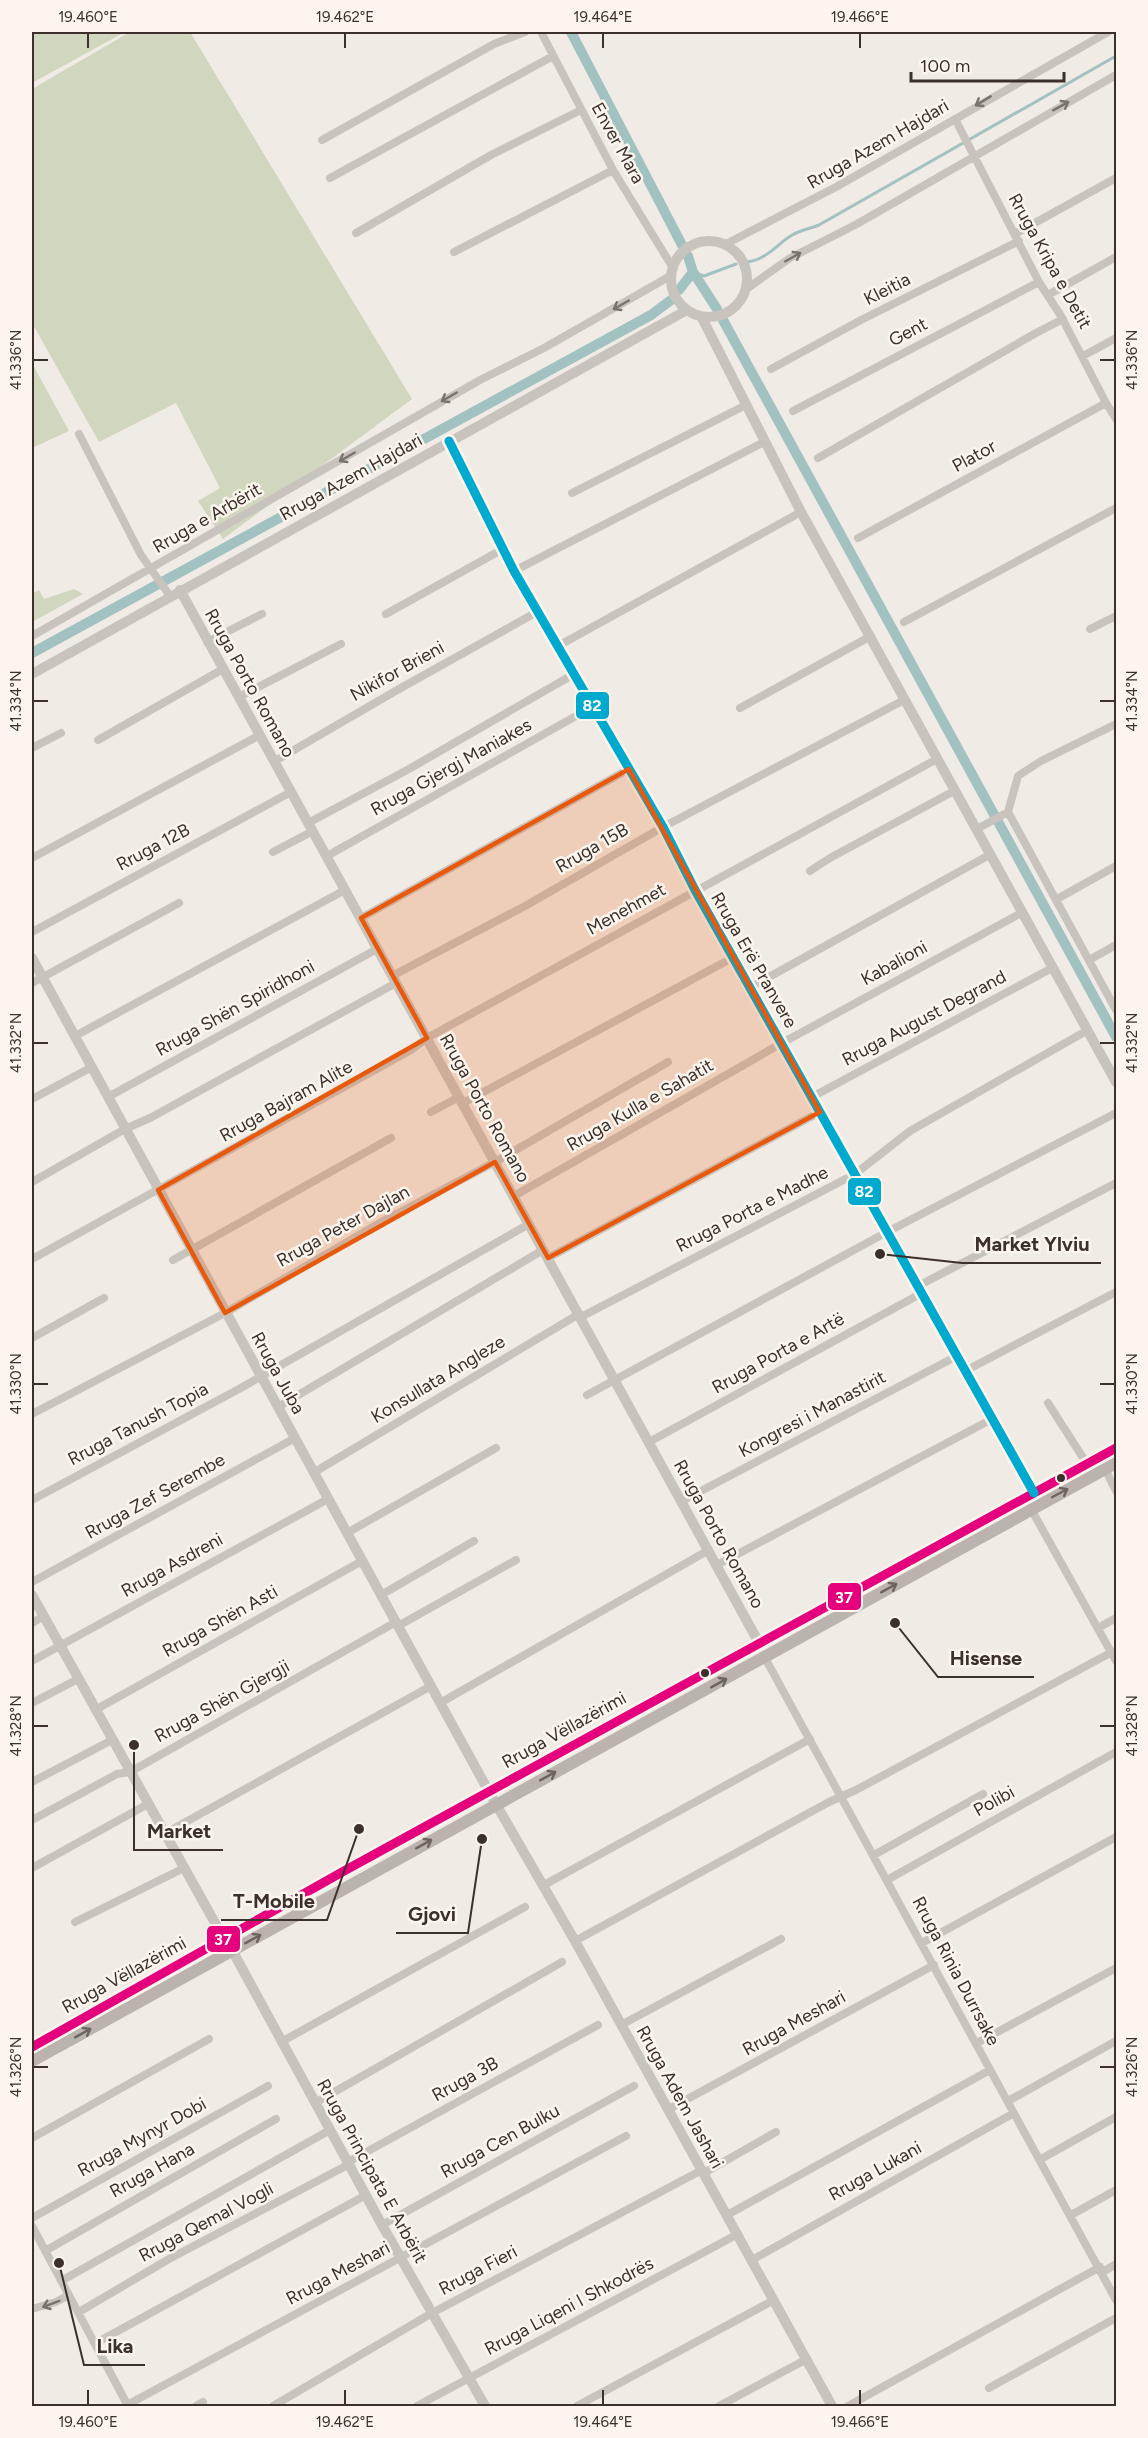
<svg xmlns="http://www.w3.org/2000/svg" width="1148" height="2438" font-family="Figtree,sans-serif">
<rect width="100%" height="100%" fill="#f0ebe5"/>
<path fill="#d1d6bf" d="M32 32H125L32 83Z
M130 32H190L412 399 223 539 198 501 220 488 176 403 99 442 32 323V89Z
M32 363 69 431 32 448Z
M74 589 83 594 32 622V594L39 590 44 599Z"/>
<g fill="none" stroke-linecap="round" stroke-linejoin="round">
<path stroke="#a1c2c1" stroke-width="3" d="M747 262C766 260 776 245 792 235 801 230 809 229 819 225L1116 56
M693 272 704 276 736 264"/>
<path stroke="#a1c2c1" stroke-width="10" d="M571 32 682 245
M688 256 693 272 717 309
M679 290 693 272
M723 320 1116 1037
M32 653 651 315 671 300"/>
<path stroke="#c9c3be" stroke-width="8" d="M541 32 613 170 673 268
M955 119 1039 282 1061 316 1106 403 1116 419
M322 140 494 44 525 32
M330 178 553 56
M356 233 491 155 581 110
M1015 234 1116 178
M724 245 836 187 1108 32
M454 252 613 170
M745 290 790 258 857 224 1116 75
M1048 295 1116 257
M1083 356 1116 338
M771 369 861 320 1019 241
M793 411 1039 282
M79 434 141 555 170 596
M818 458 1036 333 1063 319
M572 493 746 405
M858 538 1106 403
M514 571 764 442
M386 614 503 549
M904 622 1116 508
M1090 629 1116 616
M32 636 480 380 544 348 672 275
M207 642 262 614
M558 646 801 512
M239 697 341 644
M740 708 871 636
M98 740 223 669
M32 748 61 733
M275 761 399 689 537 612
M1008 812 1116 1010
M308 823 409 769 574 674
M977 829 1008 812 1018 776 1041 761 1116 724
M273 852 313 831
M327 856 592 707
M32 858 260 735
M810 871 830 858 954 791
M1057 899 1116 866
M361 918 629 769
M32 932 291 792
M1089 960 1116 945
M392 976 525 906 663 827 904 700
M32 983 179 903
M751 987 991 854
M75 1036 345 890
M108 1097 377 949
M812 1097 1052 968
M32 1099 92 1067
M463 1103 734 957
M431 1112 459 1097
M32 1182 125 1129 150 1118 396 983
M514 1196 782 1043 1023 912
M548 1258 820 1112
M32 1259 411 1050 427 1038 937 759
M173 1260 391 1138
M918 1286 1116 1183
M581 1317 855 1174 910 1131 1088 1030
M32 1338 104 1298
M965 1371 1116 1292
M587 1395 887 1232 1116 1113
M1048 1403 1087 1464
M278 1407 543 1250
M32 1414 225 1313 385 1220 495 1162 668 1062
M649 1442 922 1293
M1105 1469 1116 1491
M313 1473 579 1314
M32 1500 239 1389 529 1224
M682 1501 957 1356
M1031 1509 1116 1661
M347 1533 496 1448
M717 1565 992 1419
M32 1582 295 1438
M381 1595 474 1541
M32 1623 44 1616
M398 1626 516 1560
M1098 1628 1116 1618
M765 1658 1116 2300
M32 1661 328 1499
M32 1703 78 1679
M440 1703 709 1550
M95 1710 362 1561
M32 1782 112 1740
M32 1820 117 1774 130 1772 396 1622
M164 1834 431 1686
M874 1855 983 1794
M32 1868 148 1804
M887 1880 1116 1752
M544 1885 810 1739
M75 1922 184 1868
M575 1941 829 1802 856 1790 1112 1652
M922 1943 1116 1837
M621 2025 781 1939
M281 2042 525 1907
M977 2043 1116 1968
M1008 2101 1116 2041
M315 2103 562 1962
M669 2109 934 1965
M32 2138 209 2039
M1041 2159 1116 2117
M704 2173 776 2132
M727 2215 990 2070
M1071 2215 1116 2190
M32 2218 268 2086
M382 2225 634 2086
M32 2226 128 2406
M45 2251 276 2119
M752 2260 1014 2113
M1103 2272 1116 2264
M61 2281 330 2130
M32 2309 56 2302 69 2295
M79 2312 169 2259 344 2167 348 2162 598 2025
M96 2343 366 2195
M989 2388 1116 2318
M127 2405 626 2136
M196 2406 203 2402
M273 2406 432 2313 702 2170
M417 2406 738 2234
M577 2406 774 2300
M719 2406 807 2359
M848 2406 1100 2267"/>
<path stroke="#c9c3be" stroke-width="10" d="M671 279a38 38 0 1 1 76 0a38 38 0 1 1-76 0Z
M701 316 801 512 1116 1082
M449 441 514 571 663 827 695 890 1034 1493
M180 590 759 1643
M32 674 687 310
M32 958 489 1792 575 1941 832 2406
M32 1595 224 1939
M232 1950 382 2225 485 2406"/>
<path stroke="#bab3ae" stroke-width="12" d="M32 2047 344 1871 1116 1448
M32 2061 1116 1463"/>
<g stroke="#fbf5ee" stroke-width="14">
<path id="bus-1" d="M32 2047 344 1871 1116 1448"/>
</g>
<g stroke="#fbf5ee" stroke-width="14">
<path id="bus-2" d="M449 441 514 571 663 827 695 890 1034 1493"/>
</g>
<use href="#bus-1" stroke="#e5007d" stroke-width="9"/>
<use href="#bus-2" stroke="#00a9ce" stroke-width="9"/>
</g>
<defs><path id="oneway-shaft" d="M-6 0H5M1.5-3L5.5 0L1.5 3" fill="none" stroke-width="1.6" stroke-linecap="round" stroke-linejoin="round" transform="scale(1.5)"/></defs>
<g stroke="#7b726d">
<use href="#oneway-shaft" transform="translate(983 101) rotate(149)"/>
<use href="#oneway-shaft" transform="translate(1061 106) rotate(-29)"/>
<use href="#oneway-shaft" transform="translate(793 257) rotate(-30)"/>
<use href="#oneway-shaft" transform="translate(621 305) rotate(150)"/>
<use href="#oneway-shaft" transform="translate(449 397) rotate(150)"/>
<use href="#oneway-shaft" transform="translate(347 457) rotate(150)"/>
<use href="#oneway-shaft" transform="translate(51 2304) rotate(159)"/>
</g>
<g stroke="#6e645f">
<use href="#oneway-shaft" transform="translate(1060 1493) rotate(-28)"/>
<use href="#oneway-shaft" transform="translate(889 1588) rotate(-29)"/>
<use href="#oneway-shaft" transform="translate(719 1683) rotate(-29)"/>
<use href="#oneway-shaft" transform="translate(548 1776) rotate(-29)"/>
<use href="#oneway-shaft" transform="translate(424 1844) rotate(-29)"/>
<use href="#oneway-shaft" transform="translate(253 1939) rotate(-29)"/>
<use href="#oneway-shaft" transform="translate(83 2033) rotate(-29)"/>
</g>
<path fill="#e8590c" fill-opacity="0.2" stroke="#e8590c" stroke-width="4.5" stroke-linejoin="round" d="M629 769 820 1112 548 1258 495 1162 225 1313 158 1190 427 1038 361 918Z"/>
<path fill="none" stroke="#3b302b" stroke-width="2" d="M88 33V48M345 33V48M603 33V48M860 33V48M33 360H48M1100 360H1115M33 701H48M1100 701H1115M33 1043H48M1100 1043H1115M33 1384H48M1100 1384H1115M33 1726H48M1100 1726H1115M33 2067H48M1100 2067H1115M88 2390V2405M345 2390V2405M603 2390V2405M860 2390V2405"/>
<g fill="#3b302b" stroke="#fbf5ee" stroke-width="2">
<circle cx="1061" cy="1478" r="5"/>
<circle cx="705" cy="1673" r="5"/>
</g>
<g text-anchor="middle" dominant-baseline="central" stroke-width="5" stroke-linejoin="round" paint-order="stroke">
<g font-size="18" fill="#3b302b" stroke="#fbf5ee">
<text transform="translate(618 143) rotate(61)">Enver Mara</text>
<text transform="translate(878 144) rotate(-30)">Rruga Azem Hajdari</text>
<text transform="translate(1050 261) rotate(61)">Rruga Kripa e Detit</text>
<text transform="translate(887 289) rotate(-27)">Kleitia</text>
<text transform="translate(908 332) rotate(-28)">Gent</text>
<text transform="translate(974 456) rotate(-29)">Plator</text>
<text transform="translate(351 477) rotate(-29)">Rruga Azem Hajdari</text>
<text transform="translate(207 518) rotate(-30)">Rruga e Arbërit</text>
<text transform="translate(397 671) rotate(-29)">Nikifor Brieni</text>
<text transform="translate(250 683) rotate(61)">Rruga Porto Romano</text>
<text transform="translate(451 767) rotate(-29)">Rruga Gjergj Maniakes</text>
<text transform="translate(153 847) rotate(-28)">Rruga 12B</text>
<text transform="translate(592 848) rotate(-30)">Rruga 15B</text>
<text transform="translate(626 909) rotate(-29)">Menehmet</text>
<text transform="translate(754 960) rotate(60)">Rruga Erë Pranvere</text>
<text transform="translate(894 963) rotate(-29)">Kabalioni</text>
<text transform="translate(235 1008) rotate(-29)">Rruga Shën Spiridhoni</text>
<text transform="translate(924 1018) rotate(-28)">Rruga August Degrand</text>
<text transform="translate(286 1101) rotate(-29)">Rruga Bajram Alite</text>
<text transform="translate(640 1105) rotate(-30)">Rruga Kulla e Sahatit</text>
<text transform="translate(485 1108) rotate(61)">Rruga Porto Romano</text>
<text transform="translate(752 1209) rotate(-27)">Rruga Porta e Madhe</text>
<text transform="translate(343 1226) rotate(-29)">Rruga Peter Dajlan</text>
<text transform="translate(778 1353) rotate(-29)">Rruga Porta e Artë</text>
<text transform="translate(278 1373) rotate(61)">Rruga Juba</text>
<text transform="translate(438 1379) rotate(-31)">Konsullata Angleze</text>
<text transform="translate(812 1414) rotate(-28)">Kongresi i Manastirit</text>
<text transform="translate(138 1424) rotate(-28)">Rruga Tanush Topia</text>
<text transform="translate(155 1496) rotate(-29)">Rruga Zef Serembe</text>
<text transform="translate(719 1534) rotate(61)">Rruga Porto Romano</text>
<text transform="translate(172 1565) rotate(-29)">Rruga Asdreni</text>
<text transform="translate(220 1621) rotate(-29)">Rruga Shën Asti</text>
<text transform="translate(222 1701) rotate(-29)">Rruga Shën Gjergji</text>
<text transform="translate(564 1730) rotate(-29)">Rruga Vëllazërimi</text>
<text transform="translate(994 1801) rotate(-29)">Polibi</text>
<text transform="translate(956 1971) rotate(62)">Rruga Rinia Durrsake</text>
<text transform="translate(124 1975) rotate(-29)">Rruga Vëllazërimi</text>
<text transform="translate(794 2023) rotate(-29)">Rruga Meshari</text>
<text transform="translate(465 2079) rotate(-29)">Rruga 3B</text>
<text transform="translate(680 2097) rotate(61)">Rruga Adem Jashari</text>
<text transform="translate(142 2137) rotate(-29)">Rruga Mynyr Dobi</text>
<text transform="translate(500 2141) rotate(-29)">Rruga Cen Bulku</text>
<text transform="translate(152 2170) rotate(-29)">Rruga Hana</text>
<text transform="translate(372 2171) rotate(61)">Rruga Principata E Arbërit</text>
<text transform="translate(875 2171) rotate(-29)">Rruga Lukani</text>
<text transform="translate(206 2222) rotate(-28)">Rruga Qemal Vogli</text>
<text transform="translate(478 2270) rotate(-28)">Rruga Fieri</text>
<text transform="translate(338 2273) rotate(-28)">Rruga Meshari</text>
<text transform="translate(569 2306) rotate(-28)">Rruga Liqeni I Shkodrës</text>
</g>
</g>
<path fill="none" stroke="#3b302b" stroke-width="2" d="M880 1254L962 1263H1101M895 1623L938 1677H1034M134 1745L134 1850H223M359 1829L327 1920H221M482 1839L468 1933H396M59 2263L84 2365H145"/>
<g fill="#3b302b" stroke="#fbf5ee" stroke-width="2">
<circle cx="880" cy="1254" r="6"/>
<circle cx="895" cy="1623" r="6"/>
<circle cx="134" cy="1745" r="6"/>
<circle cx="359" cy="1829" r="6"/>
<circle cx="482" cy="1839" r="6"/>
<circle cx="59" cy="2263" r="6"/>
</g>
<g font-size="20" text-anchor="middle" font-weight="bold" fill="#3b302b" stroke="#fbf5ee" stroke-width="5" stroke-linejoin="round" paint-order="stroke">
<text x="1032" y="1251">Market Ylviu</text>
<text x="986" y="1665">Hisense</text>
<text x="179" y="1838">Market</text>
<text x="274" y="1908">T-Mobile</text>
<text x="432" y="1921">Gjovi</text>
<text x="115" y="2353">Lika</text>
</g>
<g stroke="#fbf5ee" stroke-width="2">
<rect x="575" y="691" width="35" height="29" rx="6" fill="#00a9ce"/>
<rect x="847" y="1177" width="35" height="29" rx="6" fill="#00a9ce"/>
<rect x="827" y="1582" width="35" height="29" rx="6" fill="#e5007d"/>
<rect x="206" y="1925" width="35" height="28" rx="6" fill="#e5007d"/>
</g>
<g font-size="16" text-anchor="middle" font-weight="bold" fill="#fff">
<text x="592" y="711">82</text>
<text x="864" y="1197">82</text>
<text x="844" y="1603">37</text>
<text x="223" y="1945">37</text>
</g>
<rect width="1148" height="2438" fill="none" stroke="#fbf5ee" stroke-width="66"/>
<path d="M911 72v9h153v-9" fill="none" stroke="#3b302b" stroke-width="3"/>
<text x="920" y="72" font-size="18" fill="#3b302b" stroke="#fbf5ee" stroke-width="4.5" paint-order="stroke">100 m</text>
<rect x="33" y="33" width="1082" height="2372" fill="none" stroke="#3b302b" stroke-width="2"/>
<g font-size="15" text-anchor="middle" fill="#3b302b">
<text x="88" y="22">19.460°E</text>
<text x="345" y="22">19.462°E</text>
<text x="603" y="22">19.464°E</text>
<text x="860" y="22">19.466°E</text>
<text transform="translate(16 360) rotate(-90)" y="5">41.336°N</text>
<text transform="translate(1132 360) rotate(-90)" y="5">41.336°N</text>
<text transform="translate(16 701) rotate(-90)" y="5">41.334°N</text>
<text transform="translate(1132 701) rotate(-90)" y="5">41.334°N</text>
<text transform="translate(16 1043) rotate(-90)" y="5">41.332°N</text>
<text transform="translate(1132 1043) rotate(-90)" y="5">41.332°N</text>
<text transform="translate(16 1384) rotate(-90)" y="5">41.330°N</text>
<text transform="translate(1132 1384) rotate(-90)" y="5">41.330°N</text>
<text transform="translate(16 1726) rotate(-90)" y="5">41.328°N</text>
<text transform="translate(1132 1726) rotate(-90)" y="5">41.328°N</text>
<text transform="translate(16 2067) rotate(-90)" y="5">41.326°N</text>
<text transform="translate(1132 2067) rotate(-90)" y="5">41.326°N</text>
<text x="88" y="2427">19.460°E</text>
<text x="345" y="2427">19.462°E</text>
<text x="603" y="2427">19.464°E</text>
<text x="860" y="2427">19.466°E</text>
</g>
</svg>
